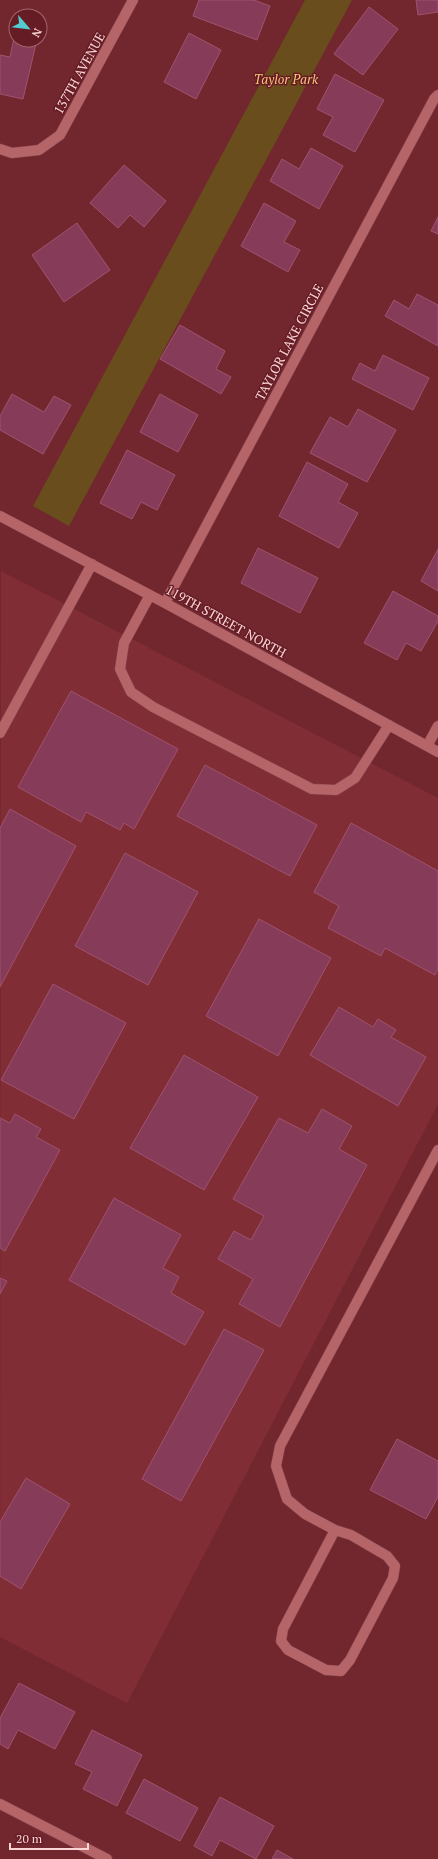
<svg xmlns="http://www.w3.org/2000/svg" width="438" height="1859" font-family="'PT Serif',serif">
<rect width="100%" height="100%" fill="#72272f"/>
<path fill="#812d36" d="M1 571 438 798V1104L127 1703 0 1637Z"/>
<path fill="#694d1c" d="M305 0H352L69 526 33 506Z"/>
<path fill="#863b58" stroke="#9f536f" d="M199 0H254L270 6 257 40 193 16Z
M416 0H438V12L418 15Z
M369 7 398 29 363 75 334 54Z
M189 33 221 50 196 99 164 82Z
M14 38 36 44 23 99 0 94V55L10 57Z
M335 74 384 100 355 152 323 135 333 117 317 109Z
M311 148 343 166 319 209 270 181 282 159 299 169Z
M124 165 166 201 144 227 130 215 118 228 90 203Z
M264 203 296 221 284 242 300 250 288 272 241 246Z
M438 217V234L431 231Z
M77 223 110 270 64 302 32 255Z
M417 294 438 305V346L385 316 394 300 409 309Z
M180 325 225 351 216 369 231 377 221 394 160 359Z
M383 355 429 378 413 410 352 379 360 363 375 371Z
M12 394 44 412 54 396 71 405 43 454 0 430V416Z
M160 394 198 415 178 452 140 432Z
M358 409 396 430 367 482 310 453 330 417 348 427Z
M127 450 175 475 157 510 141 502 132 519 100 503Z
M307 462 348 484 338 502 358 513 339 548 279 516Z
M258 548 318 578 300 613 241 583Z
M438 549V591L421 581Z
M393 591 438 616V621L421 651 406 643 397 660 364 643Z
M71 691 178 749 134 829 124 823 120 830 86 812 81 822 18 787Z
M205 765 317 825 290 876 177 816Z
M10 809 76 846 0 987V828Z
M351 823 438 871V969L435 975 385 948 381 956 328 928 339 906 314 892Z
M125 853 198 892 148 985 75 946Z
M259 919 331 958 278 1056 206 1016Z
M53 984 126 1023 74 1119 1 1080Z
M339 1007 373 1027 378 1019 396 1030 391 1037 426 1057 398 1106 310 1055Z
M184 1055 258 1097 204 1190 130 1148Z
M322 1109 352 1126 339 1149 367 1165 280 1327 239 1304 253 1279 218 1259 234 1231 251 1240 264 1216 233 1199 279 1118 308 1133Z
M15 1114 41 1129 36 1137 60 1150 5 1251 0 1248V1118L10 1123Z
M114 1198 181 1235 163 1268 179 1277 171 1293 204 1312 185 1345 69 1280Z
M0 1278 7 1281 0 1294Z
M224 1329 264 1350 181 1501 142 1479Z
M397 1439 438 1461V1497L426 1519 370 1490Z
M26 1478 70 1504 21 1589 0 1576V1522Z
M19 1683 75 1712 55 1749 18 1730 8 1749 0 1744V1718Z
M92 1730 142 1755 117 1806 83 1789 92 1772 75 1764Z
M144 1779 198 1808 180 1841 126 1813Z
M220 1797 274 1826 256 1859 220 1840 212 1856 194 1846Z
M277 1850 293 1859H272Z"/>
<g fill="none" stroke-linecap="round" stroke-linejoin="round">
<g stroke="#85454f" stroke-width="11">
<path id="minor" d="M0 149 12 153 39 150 60 135 133 0
M0 516 165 603 438 752
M150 595 124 643 120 669 131 692 153 707 312 789 336 790 355 778 389 725
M165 603 434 99 438 95
M0 733 92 564
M427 746 438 726
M335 1530 283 1629 281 1641 288 1650 326 1670 341 1671 350 1660 393 1578 395 1566 387 1556 351 1535 335 1530 305 1514 287 1499 276 1466 280 1446 438 1150
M0 1804 107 1859"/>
</g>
<use href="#minor" stroke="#b56467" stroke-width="10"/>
</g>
<g text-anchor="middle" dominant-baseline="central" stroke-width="3" stroke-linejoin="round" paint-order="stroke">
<g font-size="13" fill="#f9d4d4" stroke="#661c25">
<text transform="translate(79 73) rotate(-61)">137TH AVENUE</text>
<text transform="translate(289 342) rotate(-62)">TAYLOR LAKE CIRCLE</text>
<text transform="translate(226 621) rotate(29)">119TH STREET NORTH</text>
</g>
<g font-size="13" font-style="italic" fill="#f7c679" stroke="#661c25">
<text x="286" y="79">Taylor Park</text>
</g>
</g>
<g transform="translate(28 28) rotate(118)"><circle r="19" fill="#661c25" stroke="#a1666b"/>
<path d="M0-3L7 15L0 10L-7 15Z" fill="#52ccd0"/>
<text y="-6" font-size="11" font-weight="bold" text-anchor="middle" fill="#f9d4d4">N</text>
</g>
<path d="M10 1843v6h78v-6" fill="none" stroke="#f9d4d4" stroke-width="2"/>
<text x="16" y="1843" font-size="12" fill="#f9d4d4" stroke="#661c25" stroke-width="3" paint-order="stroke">20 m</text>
</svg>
